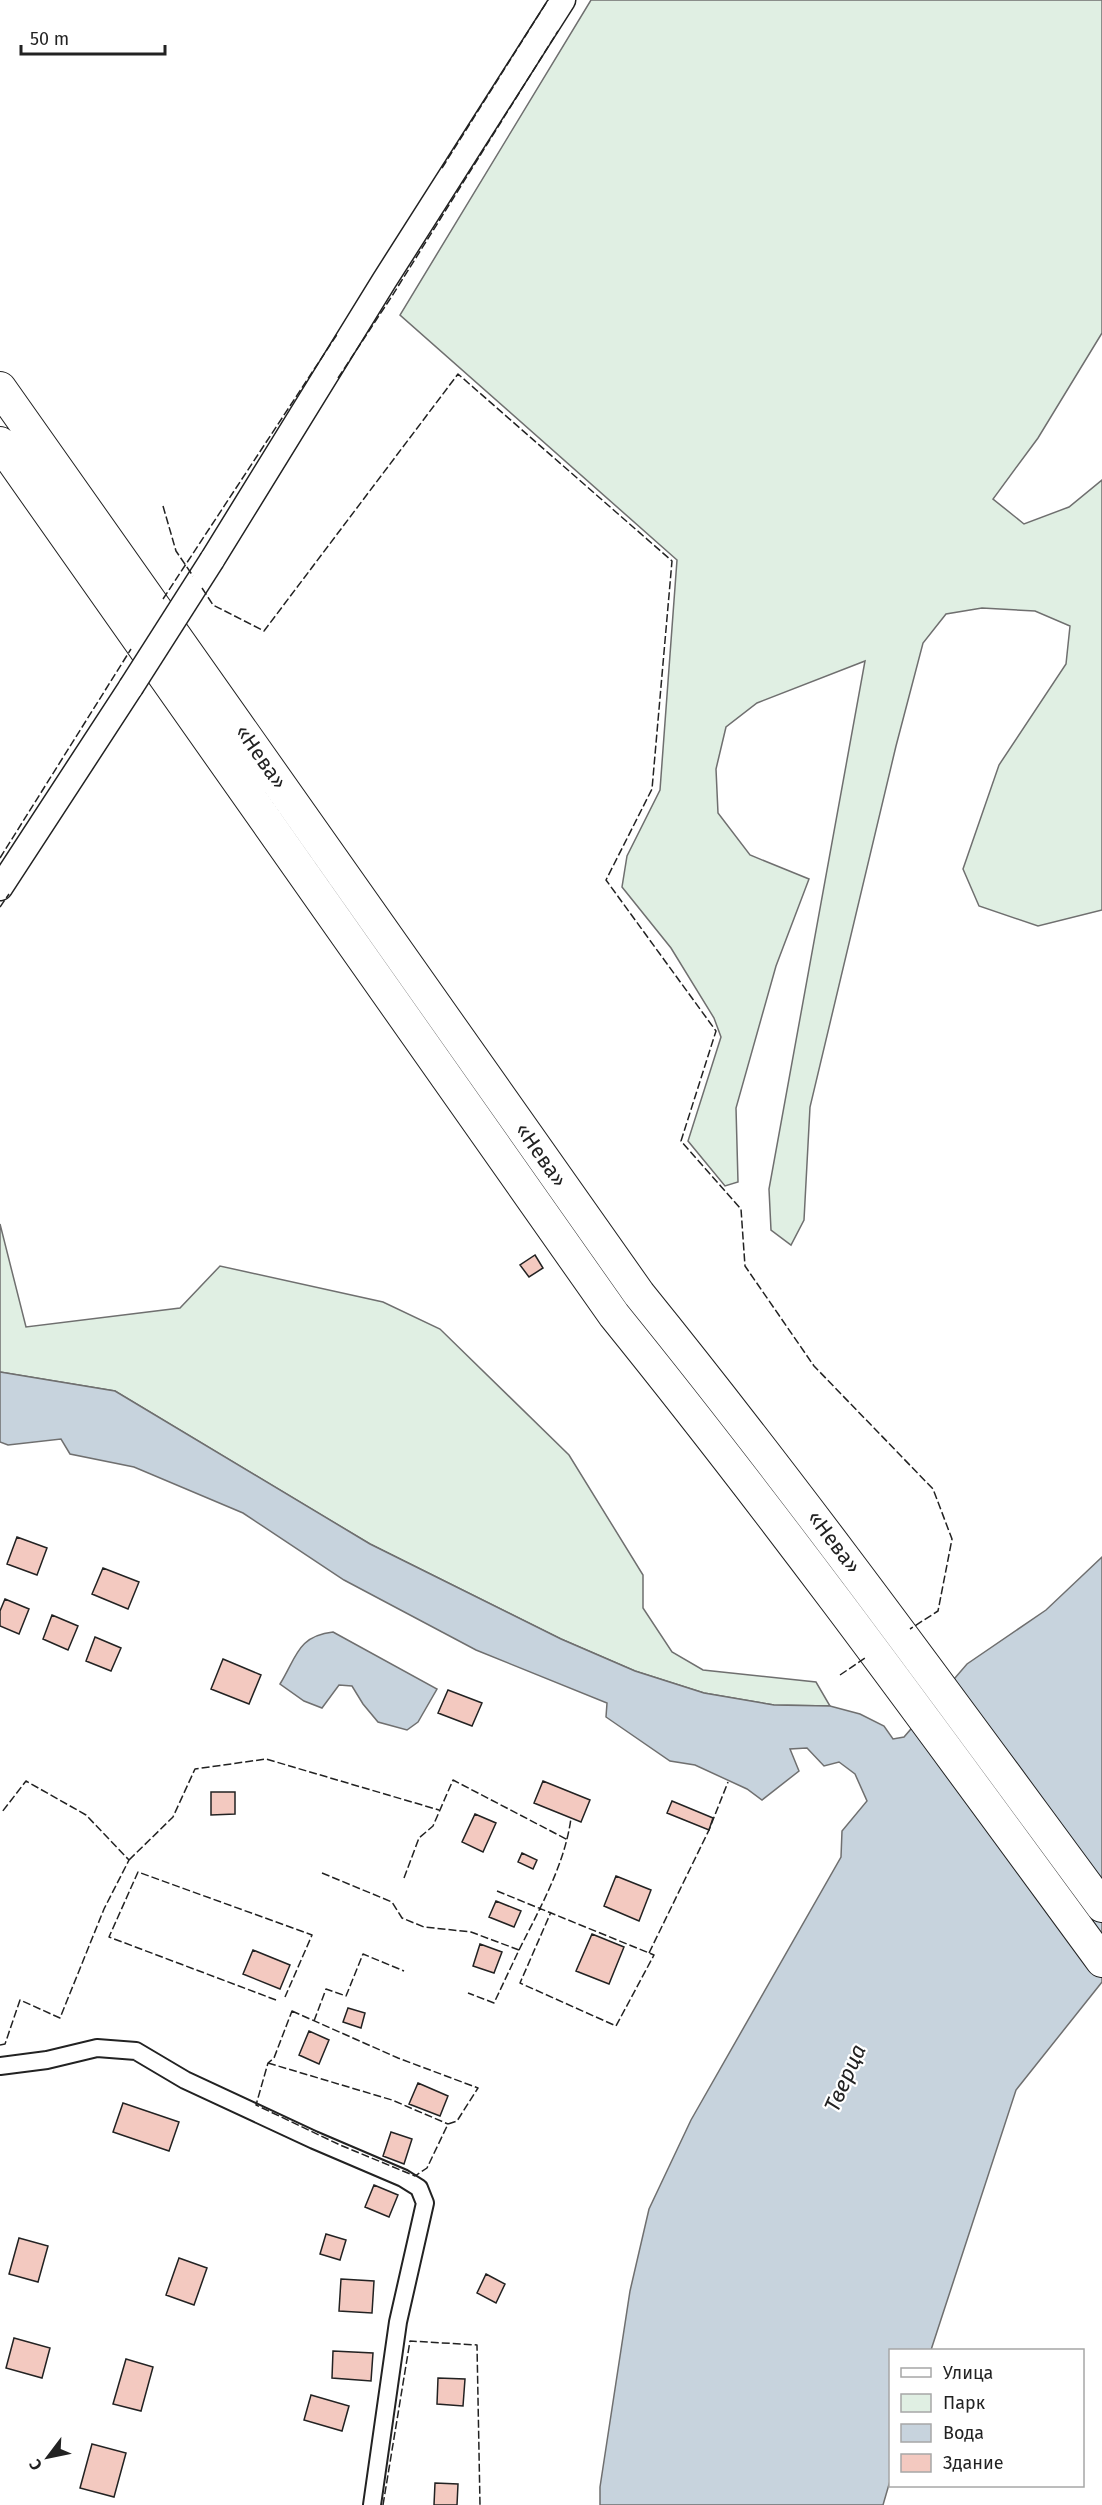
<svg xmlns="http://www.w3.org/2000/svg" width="1102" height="2505" font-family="'Fira Sans',sans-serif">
<rect width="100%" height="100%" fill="#fff"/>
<path fill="#e0efe3" stroke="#6f6f6f" stroke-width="1.5" d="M591 0H1102V333L1038 438 993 499 1024 524 1069 507 1102 480V910L1038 926 979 906 963 869 999 765 1066 664 1070 626 1035 611 982 608 946 614 923 643 896 746 810 1107 804 1220 791 1245 771 1230 769 1189 865 661 757 703 726 727 716 769 718 813 750 855 809 879 776 966 736 1108 738 1182 725 1186 688 1141 721 1037 714 1018 671 948 622 887 627 856 660 790 677 560 400 315Z
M0 1224 26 1327 180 1308 220 1266 383 1302 440 1329 569 1455 643 1575V1608L672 1652 703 1670 816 1682 830 1706 774 1705 704 1693 635 1671 561 1639 370 1544 115 1391 0 1372Z"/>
<path fill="#c7d3dd" stroke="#6f6f6f" stroke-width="1.5" d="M0 1372 115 1391 370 1544 561 1639 635 1671 704 1693 774 1705 830 1706 860 1714 884 1726 893 1739 904 1737 967 1664 1046 1610 1102 1557V1982L1016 2090 931 2350H890V2481L883 2505H600V2487L630 2291 649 2209 691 2120 841 1857 842 1831 867 1801 855 1774 839 1762 824 1766 807 1748 790 1749 799 1771 762 1800 747 1789 695 1765 670 1761 606 1717 607 1703 476 1650 344 1580 243 1513 134 1467 70 1454 61 1439 8 1445 0 1442Z
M333 1632 437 1689 418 1722 407 1730 378 1722 363 1704 352 1686 339 1685 322 1708 304 1701 280 1684C297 1656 298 1636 333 1632Z"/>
<path fill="#f3c9c0" stroke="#222" stroke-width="1.5" d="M535 1255 543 1268 529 1277 520 1265Z
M17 1537 47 1548 37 1575 7 1564Z
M103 1568 139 1582 128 1609 92 1594Z
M5 1599 29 1609 19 1634 0 1626V1611Z
M52 1615 78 1626 68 1650 43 1639Z
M95 1637 121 1648 111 1671 86 1661Z
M223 1659 261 1675 249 1704 211 1689Z
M448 1690 482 1703 472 1726 438 1713Z
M543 1781 590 1800 581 1822 534 1803Z
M211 1792H235V1814L211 1815Z
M672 1801 713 1818 709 1830 667 1813Z
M475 1814 496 1823 483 1852 462 1842Z
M522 1853 537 1860 533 1869 518 1862Z
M616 1876 651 1890 639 1921 604 1906Z
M496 1901 521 1911 514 1927 489 1917Z
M592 1934 624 1947 609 1984 576 1971Z
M480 1944 502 1952 494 1973 473 1966Z
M253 1950 290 1965 280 1989 243 1974Z
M348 2008 365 2013 361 2028 343 2022Z
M309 2031 329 2040 319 2064 299 2055Z
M418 2083 448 2096 440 2116 409 2104Z
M123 2103 179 2122 169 2151 113 2132Z
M391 2132 412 2139 404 2164 383 2156Z
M374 2185 398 2195 389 2217 365 2207Z
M326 2234 346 2240 340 2260 320 2254Z
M19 2238 48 2246 38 2282 9 2274Z
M179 2258 207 2268 194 2305 166 2295Z
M486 2274 505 2284 496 2303 477 2293Z
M341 2279 374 2281 372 2313 339 2311Z
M14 2338 50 2348 42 2378 6 2368Z
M333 2351 373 2353 371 2381 332 2378Z
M126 2359 153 2367 141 2411 113 2404Z
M438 2378 465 2379 463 2406 437 2404Z
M311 2395 349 2406 342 2431 304 2420Z
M92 2444 126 2453 114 2497 80 2488Z
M435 2483 458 2484 457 2505H434Z"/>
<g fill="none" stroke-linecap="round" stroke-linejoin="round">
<g stroke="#222" stroke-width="20">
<path id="street" d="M0 2066 47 2060 97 2048 136 2051 185 2080 314 2140 403 2178 419 2188 425 2203 398 2322 372 2505"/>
</g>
<g stroke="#222" stroke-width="27">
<path id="secondary" d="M212 560 384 281 563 0
M0 888 131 687"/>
</g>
<g stroke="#222" stroke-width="34">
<path id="highway" d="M0 388 639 1294C800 1493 950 1700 1102 1906
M0 443 614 1315C784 1525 942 1743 1102 1961"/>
</g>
<use href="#street" stroke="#fff" stroke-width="16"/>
<use href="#secondary" stroke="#fff" stroke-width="24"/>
<use href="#highway" stroke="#fff" stroke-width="32"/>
<g stroke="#222" stroke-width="27" stroke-linecap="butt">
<path id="secondary-bridge" d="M131 687 212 560"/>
</g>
<use href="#secondary-bridge" stroke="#fff" stroke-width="24"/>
<path stroke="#222" stroke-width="1.5" stroke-dasharray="8 3" stroke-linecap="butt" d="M442 168 548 0
M338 378 392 296 558 31
M163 506 176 551 193 576
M202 588 213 605 264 631 458 374 672 561 652 789 606 880 716 1031 681 1141 741 1209 745 1266 814 1366 933 1489 952 1539 938 1611 910 1629
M163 599 338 333
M0 858 131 649
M0 907 9 894
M840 1675 865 1658
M129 1860 173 1817 195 1769 266 1759 439 1810
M322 1873 392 1902 402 1918 424 1927 471 1932 519 1950 494 2003 468 1993
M404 1878 419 1838 433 1826 453 1780 568 1840
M497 1891 654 1955 616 2026 520 1983 551 1912
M519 1950C540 1908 565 1864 571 1818
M649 1953 709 1830 728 1782
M276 2000 109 1937 138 1872 312 1935 285 1997
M292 2011 398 2058 478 2088 457 2121 448 2124 427 2168 415 2176 340 2145 256 2105 268 2063 274 2058Z
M314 2021 326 1989 346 1996 363 1954 404 1971
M0 2045 5 2044 20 2000 60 2018 104 1909 129 1860 86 1815 26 1781 2 1812
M268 2063 392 2100 448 2124
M383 2505 410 2341 477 2345 480 2505"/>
</g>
<g text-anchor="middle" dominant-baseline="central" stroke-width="4.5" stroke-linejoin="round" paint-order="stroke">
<g font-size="21" fill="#222" stroke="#fff">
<text transform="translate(261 757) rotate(55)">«Нева»</text>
<text transform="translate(541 1155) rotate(55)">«Нева»</text>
<text transform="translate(834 1542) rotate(53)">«Нева»</text>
</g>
<g font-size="22" font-style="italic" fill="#222" stroke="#fff">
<text transform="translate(845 2078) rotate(-66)">Тверца</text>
</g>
</g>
<rect x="889" y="2349" width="195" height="138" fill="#ffffff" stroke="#a7a7a7" stroke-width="1.5"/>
<rect x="901" y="2368" width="30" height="9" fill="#ffffff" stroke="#a7a7a7" stroke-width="1.5"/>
<text x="943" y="2379" font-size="18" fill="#222222">Улица</text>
<rect x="901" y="2394" width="30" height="18" fill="#e0efe3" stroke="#a7a7a7" stroke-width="1.5"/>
<text x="943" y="2409" font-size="18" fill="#222222">Парк</text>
<rect x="901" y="2424" width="30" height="18" fill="#c7d3dd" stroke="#a7a7a7" stroke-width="1.5"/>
<text x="943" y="2439" font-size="18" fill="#222222">Вода</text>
<rect x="901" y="2454" width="30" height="18" fill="#f3c9c0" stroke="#a7a7a7" stroke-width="1.5"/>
<text x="943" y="2469" font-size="18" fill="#222222">Здание</text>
<g transform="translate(48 2457) rotate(238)" stroke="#ffffff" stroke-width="4.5" paint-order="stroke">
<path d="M0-4.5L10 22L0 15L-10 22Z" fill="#222222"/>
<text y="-9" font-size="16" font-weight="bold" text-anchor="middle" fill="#222222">С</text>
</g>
<path d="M21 45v9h144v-9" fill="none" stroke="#222222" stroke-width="3"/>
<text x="30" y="45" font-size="18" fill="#222222" stroke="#ffffff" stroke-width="4.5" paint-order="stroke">50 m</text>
</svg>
